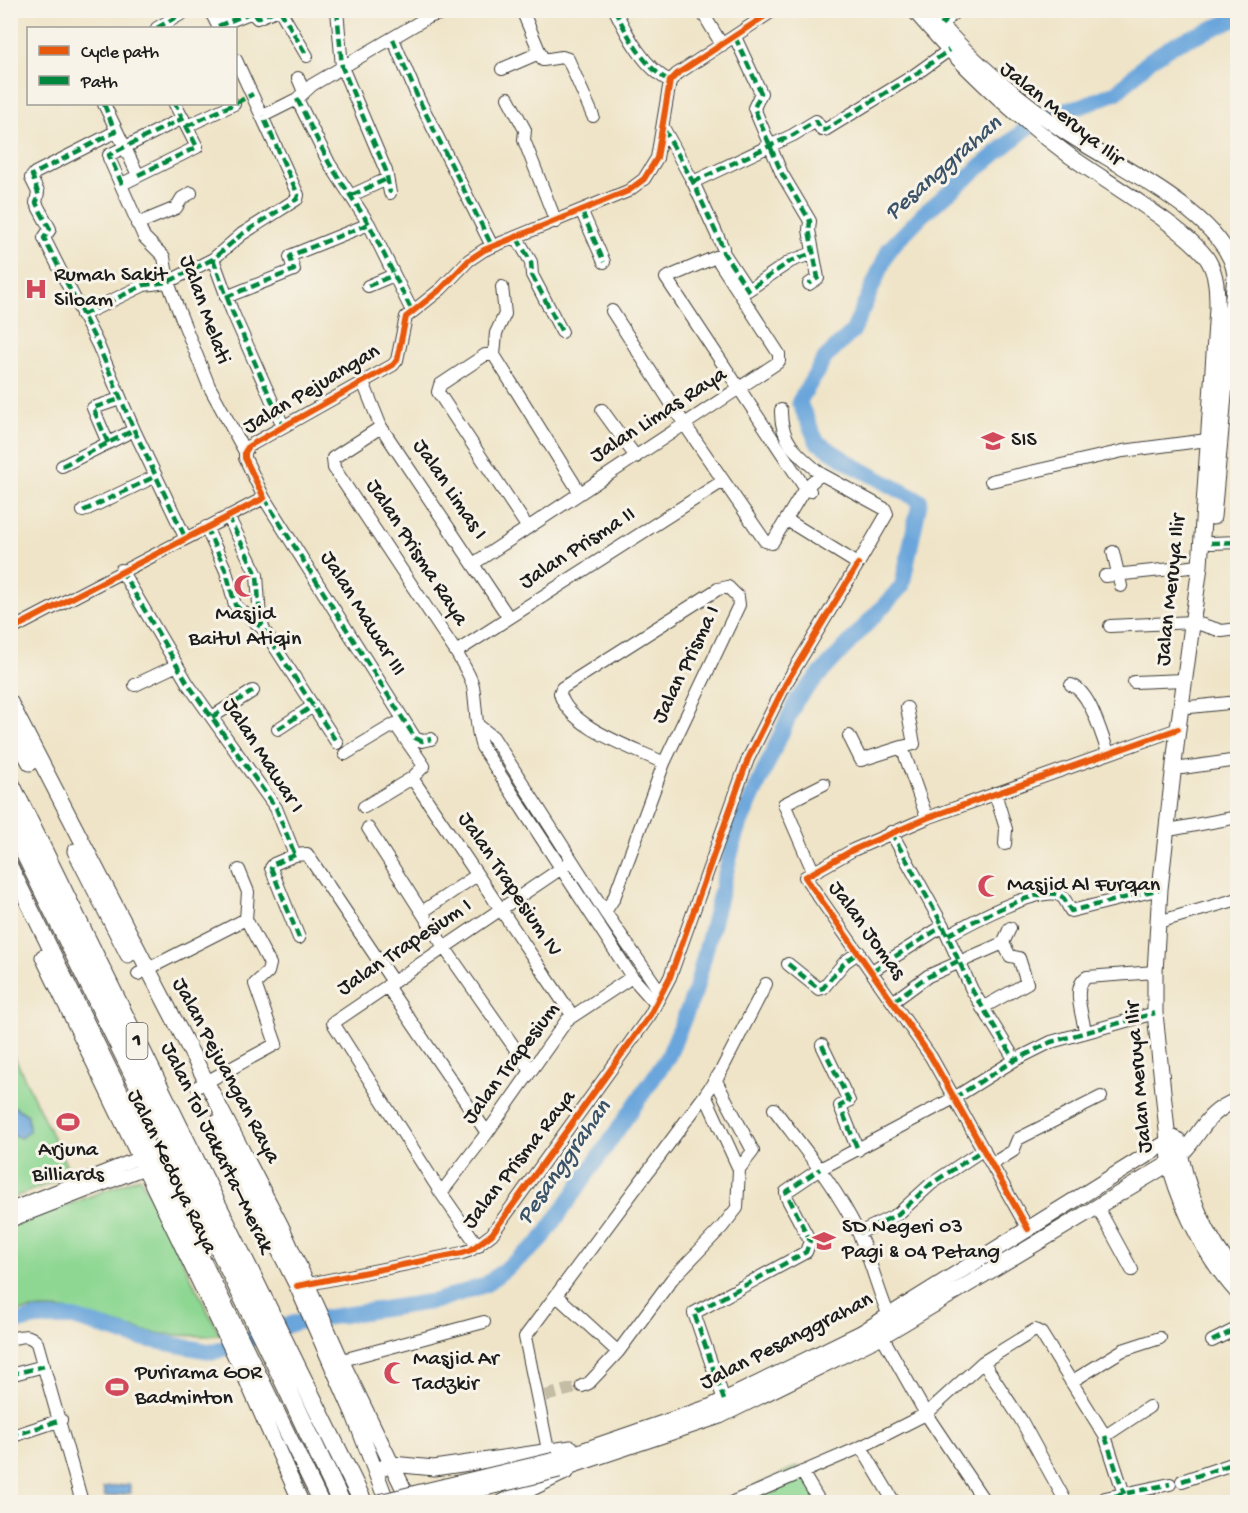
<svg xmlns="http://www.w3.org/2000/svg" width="1248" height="1513" font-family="'Gochi Hand',sans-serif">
<rect width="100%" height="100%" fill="#f7f3e8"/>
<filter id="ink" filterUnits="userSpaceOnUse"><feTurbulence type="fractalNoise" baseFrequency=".0167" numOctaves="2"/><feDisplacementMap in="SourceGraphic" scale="12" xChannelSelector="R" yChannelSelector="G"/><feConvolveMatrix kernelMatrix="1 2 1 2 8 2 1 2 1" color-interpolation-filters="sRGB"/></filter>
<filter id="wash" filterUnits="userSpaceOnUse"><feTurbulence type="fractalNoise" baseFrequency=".008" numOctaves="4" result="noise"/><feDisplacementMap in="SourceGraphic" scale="24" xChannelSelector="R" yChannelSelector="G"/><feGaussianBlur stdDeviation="1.35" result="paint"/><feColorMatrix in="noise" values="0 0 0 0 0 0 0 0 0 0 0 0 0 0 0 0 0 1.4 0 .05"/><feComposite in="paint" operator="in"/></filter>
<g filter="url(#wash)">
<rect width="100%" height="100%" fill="#efe4c7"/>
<path fill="#8ed793" stroke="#557a58" stroke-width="1.5" d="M11 1050 71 1175 10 1199Z
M140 1177 220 1335C191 1337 156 1335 128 1327 78 1313 65 1303 11 1313V1227Z
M798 1466 819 1502H766L758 1485Z"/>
<path fill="#6aa6db" stroke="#43617c" stroke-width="1.5" d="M10 1104 28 1115 29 1131 21 1138 13 1135Z
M129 1484 131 1493 105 1497 103 1488Z"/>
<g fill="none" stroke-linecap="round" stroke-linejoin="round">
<path stroke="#6aa6db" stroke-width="16" d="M10 1324 36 1318H74L134 1337 214 1352 297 1322 436 1301 485 1285 540 1242 668 1057 695 992 736 833 797 699 902 586 920 501 858 468 817 442 799 402 825 358 853 331 889 249 923 214 1044 114 1082 106 1117 92 1150 60 1175 44 1238 18"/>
</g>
</g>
<g filter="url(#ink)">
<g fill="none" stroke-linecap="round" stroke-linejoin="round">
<path stroke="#c5bca5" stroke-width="12" stroke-dasharray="12 6" stroke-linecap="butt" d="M545 1396 582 1386"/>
<g stroke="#3c3a36" stroke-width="14">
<path id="minor" d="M210 10 219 28
M280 10 307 56
M337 10 342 67 386 171 390 193
M522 10 543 60 562 57 568 59 593 116
M615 10C627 35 645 69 670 81
M701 10 722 45
M941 25 957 10
M218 26 252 12 257 18 276 10
M157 28 188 10
M735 37 761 93 754 108 782 174 810 221 809 230 818 278 809 284
M393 39 418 98 492 246
M502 69 539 53
M298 78 304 92
M508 98 525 130 524 140 556 222
M297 99 329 163 369 224 412 311
M104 104 138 175
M263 116 297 99 312 85 428 17 454 10
M183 118 109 155V158L144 237 164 257 168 282 178 309 209 386 245 452
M187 126 234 104
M664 129 693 182 723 248V252L748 290 791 261 813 253
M115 132 35 173 31 178 38 192 36 203 50 229 44 238 98 345 134 430 185 537
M693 182 793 135 816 121 822 130H825L913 76 949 50
M122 184 197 147 175 104
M352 195 387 179
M582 212 604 262
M137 224 176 208 182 198 191 193
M517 238 531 262 532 275 562 332
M213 259 232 311 283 426
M368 286 394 275
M502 287 505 314 496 333 494 355 580 493
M226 297 294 270 290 257 292 255 369 224
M612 311 685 425 765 541 772 543
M82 315 144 285 168 282 213 259 242 234 297 199 298 195 236 60
M494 355H485L440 385 438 392 528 528
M363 382 381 427 509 618
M602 410 636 457
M781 410C780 441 798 455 821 474
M381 427 333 458 334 468 456 652C462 663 470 674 473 686 476 704 476 732 482 747L632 977 656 1004
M108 443 93 408 120 399
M62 466 134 430
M991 481 1123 451 1207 440
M264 498 415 738 422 741 431 739
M83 511 156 476
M228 516 257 575 260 619 264 630 337 743
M206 527 226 571 235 605 262 628
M772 543 805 488 821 474 885 509 887 514 858 564 790 522
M1211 543 1238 542
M1113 552 1121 586
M473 564C575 497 676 429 777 363L779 361V354L716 257 666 278 668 281 805 488 810 491
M121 570 188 684 276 808 295 855
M1105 576 1200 566
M1110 626 1193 622 1222 631 1238 629
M10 630 264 498 245 458V452L249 446 393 365 397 360 406 317 441 289 469 260 484 250 628 191 644 179 657 158 670 81 677 74 774 10
M456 652 723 481
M1134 682 1184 680
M135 685 177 665
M1071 685C1090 691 1101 734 1108 752
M1190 707 1238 702
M907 708 914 744 902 747 927 818
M212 717 253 691
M479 726 493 737 605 912 661 993
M278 729 313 706
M849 736 861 760 902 747
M345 754 395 724 424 766 412 778 364 807
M1182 768 1238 760
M412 778 572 1015
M995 793 1006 829 1005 844
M368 828 444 947 531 1071
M1174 829 1238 817
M891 832 943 926 972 990 1015 1060
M295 855 307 854 393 982
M295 855 274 864 271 868 299 938
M239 870 248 892 246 919
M813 871 784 804 824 784
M422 912 477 875
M605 912 614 898 664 763 739 605 738 597 728 587 718 589 562 688 560 693C567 727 636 749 664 763
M1165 920 1238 899
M948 935C966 925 1043 883 1061 896 1066 899 1068 907 1071 911L1160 889
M788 964 819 989 823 988 845 962 859 952
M872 971 943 926
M138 974 246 919 270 964 268 972 255 984 276 1044 197 1087
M387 986 487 1133
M894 1001 928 976 1003 943 1010 928
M982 1008 1027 983 1019 958 1010 956 1003 943
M1085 1031C1083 1016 1071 987 1087 977L1155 972
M822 1045 849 1101 840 1106 858 1150
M715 1079 753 1151 739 1169
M774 1109C804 1149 835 1185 857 1230 870 1257 877 1288 889 1316
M992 1164 1013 1151 1018 1139 1101 1097
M441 1193 487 1133 567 1020 632 977
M1097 1206 1132 1270
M10 1209 146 1155
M10 1221 151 1166
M1028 1229 931 1057 805 877 853 850 927 818 1178 729
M859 1233 898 1214 931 1184 984 1149
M478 1246 441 1193 333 1023 572 861
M299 1286 462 1253 471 1250 492 1234 650 1015 670 977 748 759 785 685 858 564
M557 1296 618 1352
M882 1336 926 1414 985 1502
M10 1339C22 1336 29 1333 37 1343L82 1502
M1212 1341 1238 1328
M335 1362 484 1322
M983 1362 1021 1420 1066 1502
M10 1375 44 1366
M1071 1382 1123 1350 1160 1338
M582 1386 589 1383 618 1352 672 1279 722 1227 737 1208 739 1169 705 1095
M724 1400 694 1313 806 1252 810 1241 787 1198 786 1192 820 1169 954 1098 1015 1060 1051 1042 1155 1013
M1105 1436 1124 1494
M10 1437 61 1420
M861 1447 894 1502
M548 1450 525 1337 705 1095 720 1073 766 984
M802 1472 820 1502
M1182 1481 1238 1462
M733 1502 861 1447 926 1414 983 1362 1035 1330 1041 1333 1105 1436 1149 1407
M1107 1502 1105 1498 1170 1484"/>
</g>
<g stroke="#3c3a36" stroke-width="17">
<path id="major" d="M914 10C960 64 1013 114 1070 156 1103 180 1188 229 1208 260 1217 275 1217 291 1217 308L1200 566 1178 729 1160 889 1155 972V1013L1171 1170C1184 1214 1207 1259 1238 1293
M928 10C963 54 1016 97 1061 129 1109 163 1228 214 1235 275L1213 517
M10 702 281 1226 341 1360 410 1502
M10 726 30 763
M75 851 128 955
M10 866 321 1502
M43 957 244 1374 301 1502
M215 1123 297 1286 354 1415 387 1502
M1178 1140C1185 1188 1206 1239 1238 1276
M555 1460 712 1406 861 1333 1174 1138
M384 1467 392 1464 434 1468 571 1448
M559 1470 720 1416 882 1336 1170 1163C1201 1142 1199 1114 1238 1100
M503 1502 567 1471"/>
</g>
<g stroke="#3c3a36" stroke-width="20">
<path id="highway" d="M10 783 363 1502
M10 823 277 1367 341 1502"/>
</g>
<use href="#minor" stroke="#fff" stroke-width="12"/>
<use href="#major" stroke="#fff" stroke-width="15"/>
<use href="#highway" stroke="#fff" stroke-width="18"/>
<g stroke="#3c3a36" stroke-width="17" stroke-linecap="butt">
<path id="major-bridge" d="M379 1502 555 1460
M428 1502 559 1470"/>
</g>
<use href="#major-bridge" stroke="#fff" stroke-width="15"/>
<path stroke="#00873e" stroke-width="4.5" stroke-dasharray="9 4.5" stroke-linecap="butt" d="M280 10 307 56
M337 10 342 67 386 171 390 193
M615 10C627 35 645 69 670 81
M941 25 957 10
M218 26 252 12 257 18 276 10
M157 28 188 10
M735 37 761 93 754 108 782 174 810 221 809 230 818 278 809 284
M393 39 418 98 492 246
M297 99 329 163 369 224 412 311
M236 103 253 94
M104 104 115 132 32 175 39 196 36 203 50 229 44 238 98 345 134 430 185 537
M187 126 234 104
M664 129 693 182 723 248V252L748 290 791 261 813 253
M138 175 197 147 175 104
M693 182 793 135 816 121 822 130H825L913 76 949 50
M122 184 109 155 183 118
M352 195 387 179
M582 212 604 262
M517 238 531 262 532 275 562 332
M213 259 232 311 283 426
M368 286 394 275
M226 297 294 270 290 257 292 255 369 224
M82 315 144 285 168 282 213 259 242 234 297 199 298 195 263 116
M108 443 93 408 120 399
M62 466 134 430
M264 498 415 738 422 741 431 739
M83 511 156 476
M228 516 257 575 260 619 264 630 337 743
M206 527 226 571 235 605 263 629
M1211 543 1238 542
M121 570 188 684 276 808 295 855
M212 717 253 691
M278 729 313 706
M891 832 943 926 972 990 1015 1060
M295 855 274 864 271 868 299 938
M948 935C966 925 1043 883 1061 896 1066 899 1068 907 1071 911L1160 889
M788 964 819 989 823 988 845 962 859 952
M872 971 943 926
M894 1001 922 980 958 961
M822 1045 849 1101 840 1106 858 1150
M954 1098 1015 1060 1051 1042 1155 1013
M859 1233 898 1214 931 1184 984 1149
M1212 1341 1238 1328
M10 1375 44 1366
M724 1400 694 1313 806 1252 810 1241 786 1192 820 1169
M1105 1436 1124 1494
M10 1437 61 1420
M1182 1481 1238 1462
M1107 1502 1105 1498 1170 1484"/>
<g stroke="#f7f3e8" stroke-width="10">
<path id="cycleway" d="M10 630 264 498 245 458V452L249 446 393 365 397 360 406 317 441 289 469 260 484 250 628 191 644 179 657 158 670 81 677 74 774 10
M1028 1229 931 1057 805 877 853 850 927 818 1178 729
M297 1286 462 1253 471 1250 492 1234 650 1015 670 977 748 759 785 685 858 564"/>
</g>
<use href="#cycleway" stroke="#e8590c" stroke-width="6"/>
</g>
</g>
<defs>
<g id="hospital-bare" transform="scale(1.8)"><path d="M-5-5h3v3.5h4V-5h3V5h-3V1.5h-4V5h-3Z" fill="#d1495b" stroke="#f7f3e8" stroke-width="2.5" paint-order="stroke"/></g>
<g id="school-bare" transform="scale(1.8)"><path d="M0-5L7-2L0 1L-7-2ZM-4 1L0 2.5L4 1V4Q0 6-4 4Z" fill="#d1495b" stroke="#f7f3e8" stroke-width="2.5" paint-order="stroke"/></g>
<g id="mosque-bare" transform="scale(1.8)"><path d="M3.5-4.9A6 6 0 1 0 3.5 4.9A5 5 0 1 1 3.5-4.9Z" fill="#d1495b" stroke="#f7f3e8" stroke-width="2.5" paint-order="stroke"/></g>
<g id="stadium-bare" transform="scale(1.8)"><path d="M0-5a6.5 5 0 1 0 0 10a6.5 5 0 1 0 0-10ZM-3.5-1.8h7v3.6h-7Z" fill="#d1495b" stroke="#f7f3e8" stroke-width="2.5" paint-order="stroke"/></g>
</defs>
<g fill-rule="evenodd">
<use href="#hospital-bare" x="36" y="289"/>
<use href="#school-bare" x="993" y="441"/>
<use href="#mosque-bare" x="245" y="586"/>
<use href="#mosque-bare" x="989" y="886"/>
<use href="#stadium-bare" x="68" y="1122"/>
<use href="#school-bare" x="824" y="1241"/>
<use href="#mosque-bare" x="395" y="1373"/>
<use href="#stadium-bare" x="117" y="1387"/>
</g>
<g text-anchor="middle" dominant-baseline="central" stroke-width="6" stroke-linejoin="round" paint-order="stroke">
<rect fill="#f7f3e8" stroke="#5e5c59" stroke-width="1.5" x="126.5" y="1023" width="21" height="36" rx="4.5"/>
<g font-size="21" font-weight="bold" fill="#1c1c1c">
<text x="137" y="1041">1</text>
</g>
<g font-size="22" fill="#1c1c1c" stroke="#f7f3e8">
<text transform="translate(1061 115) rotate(39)">Jalan Meruya Ilir</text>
<text transform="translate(204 310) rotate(70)">Jalan Melati</text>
<text transform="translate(312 390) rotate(-31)">Jalan Pejuangan</text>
<text transform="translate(659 416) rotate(-33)">Jalan Limas Raya</text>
<text transform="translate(449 490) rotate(56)">Jalan Limas I</text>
<text transform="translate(578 549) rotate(-33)">Jalan Prisma II</text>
<text transform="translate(416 553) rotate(57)">Jalan Prisma Raya</text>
<text transform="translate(1172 590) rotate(-84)">Jalan Meruya Ilir</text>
<text transform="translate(362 614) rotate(58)">Jalan Mawar III</text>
<text transform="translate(687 665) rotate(-64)">Jalan Prisma I</text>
<text transform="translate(262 756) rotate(57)">Jalan Mawar I</text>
<text transform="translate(509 885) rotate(56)">Jalan Trapesium IV</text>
<text transform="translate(866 931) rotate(54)">Jalan Jomas</text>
<text transform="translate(405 948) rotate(-34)">Jalan Trapesium I</text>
<text transform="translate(512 1064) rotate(-53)">Jalan Trapesium</text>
<text transform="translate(225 1071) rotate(62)">Jalan Pejuangan Raya</text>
<text transform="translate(1140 1077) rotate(-95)">Jalan Meruya Ilir</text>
<text transform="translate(216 1148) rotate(64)">Jalan Tol Jakarta–Merak</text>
<text transform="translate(520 1160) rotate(-52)">Jalan Prisma Raya</text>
<text transform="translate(171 1172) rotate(64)">Jalan Kedoya Raya</text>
<text transform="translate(787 1342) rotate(-27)">Jalan Pesanggrahan</text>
</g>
<g font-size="22" fill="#1c1c1c" stroke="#f7f3e8" text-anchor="start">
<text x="54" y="276">Rumah Sakit<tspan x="54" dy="25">Siloam</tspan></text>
<text x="1011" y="441">SIS</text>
<text x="245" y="615" text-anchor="middle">Masjid<tspan x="245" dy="25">Baitul Atiqin</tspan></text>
<text x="1007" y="886">Masjid Al Furqan</text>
<text x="68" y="1151" text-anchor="middle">Arjuna<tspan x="68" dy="25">Billiards</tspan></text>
<text x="842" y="1228">SD Negeri 03<tspan x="842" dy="25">Pagi &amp; 04 Petang</tspan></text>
<text x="413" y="1360">Masjid Ar<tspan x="413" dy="25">Tadzkir</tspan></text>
<text x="135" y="1374">Purirama GOR<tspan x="135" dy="25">Badminton</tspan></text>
</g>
<g font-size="24" font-style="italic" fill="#3b5368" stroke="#f7f3e8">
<text transform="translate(944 169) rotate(-41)">Pesanggrahan</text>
<text transform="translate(565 1163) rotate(-55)">Pesanggrahan</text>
</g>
</g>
<rect width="1248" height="1513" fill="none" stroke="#f7f3e8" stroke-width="36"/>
<rect x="27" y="27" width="210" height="78" fill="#f7f3e8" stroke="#9f9d96" stroke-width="1.5"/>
<rect x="39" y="46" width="30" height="9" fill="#e8590c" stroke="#9f9d96" stroke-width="1.5"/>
<text x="81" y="57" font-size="18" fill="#1c1c1c">Cycle path</text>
<rect x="39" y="76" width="30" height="9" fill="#00873e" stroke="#9f9d96" stroke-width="1.5"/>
<text x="81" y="87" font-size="18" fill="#1c1c1c">Path</text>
</svg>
